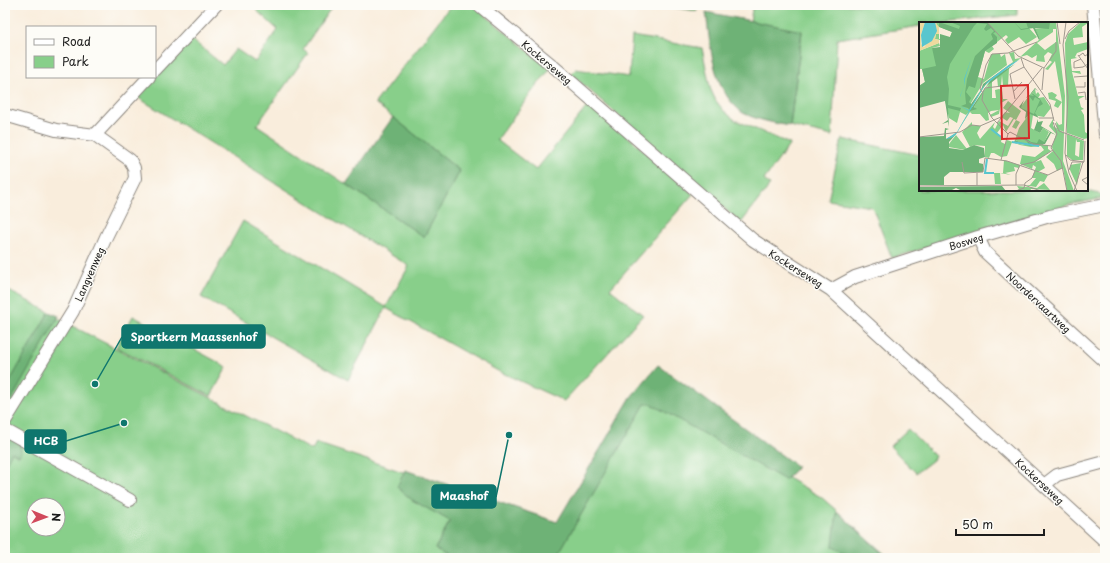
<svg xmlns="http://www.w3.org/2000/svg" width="1110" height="563" font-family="'Playpen Sans',sans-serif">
<rect width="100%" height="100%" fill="#fdfcf7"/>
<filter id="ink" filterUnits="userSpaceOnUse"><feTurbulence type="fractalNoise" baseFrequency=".025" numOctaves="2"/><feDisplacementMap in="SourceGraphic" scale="8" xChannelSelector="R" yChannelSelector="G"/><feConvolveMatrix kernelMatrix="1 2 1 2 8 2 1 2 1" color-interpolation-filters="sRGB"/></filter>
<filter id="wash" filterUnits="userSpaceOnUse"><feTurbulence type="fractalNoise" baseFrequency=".012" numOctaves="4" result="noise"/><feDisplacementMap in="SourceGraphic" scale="16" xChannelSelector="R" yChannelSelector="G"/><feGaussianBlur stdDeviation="0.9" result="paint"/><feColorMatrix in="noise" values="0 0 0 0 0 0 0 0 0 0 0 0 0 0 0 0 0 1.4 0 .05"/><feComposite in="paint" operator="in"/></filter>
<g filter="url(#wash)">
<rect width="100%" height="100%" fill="#f9eddc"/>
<path fill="#88cf8a" stroke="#527653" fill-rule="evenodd" d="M256 5H333L303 49 308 53 257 125 424 236 460 171 375 103 451 5H473L550 69 531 93 497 140 536 170 590 103 693 194 610 289 643 315 564 401 498 371 386 308 348 380 201 297 243 221 386 307 409 266 137 97 191 39 223 65 236 49 255 62 278 30 254 8Z
M656 5H696L697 11Z
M753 5H1017V15L943 23H920V26L837 39 832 136 790 126 802 32 750 21Z
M632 36 702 48 710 88 716 101 724 111 735 120 790 144 764 180 770 185 741 223 571 74 576 69 629 77Z
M842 139 920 155V190H1082L1103 195 1104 198 1068 205 892 258 873 209 871 207 828 200Z
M5 289 49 312V314L312 450 316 443 406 473 455 511 435 549 450 558H5ZM34 505H58V529H34Z
M133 316 227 367 211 396 116 347Z
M642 395 821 497 837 511V512L887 556 886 558H550Z
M908 429 935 456 933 460 916 473 890 446Z"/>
<path fill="#6eb276" stroke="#456749" d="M706 12 802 31 790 126C774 123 757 120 743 113 740 111 738 109 736 107 712 84 710 43 706 12Z
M393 117 460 171 424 237 346 184Z
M49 312 59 316 5 411V390Z
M658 365 798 467 785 480 651 404H645L556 558H450L435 549 450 521 412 500 397 487 405 470 557 522 631 397Z
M5 437H9L20 443 21 452 19 456 12 452 5 465V451L7 448 5 446Z
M837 511 887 558H855L833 547V544Z"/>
</g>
<g filter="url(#ink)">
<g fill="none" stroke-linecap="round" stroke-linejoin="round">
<g stroke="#8a847c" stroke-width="14">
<path id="street" d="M479 5 553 66 753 240 831 290 1105 541
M1093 5 1105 134
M155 70 216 5
M5 115 56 130 95 135
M95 135 149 77
M978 237 985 252 1105 362
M831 290 855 277 978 237 1050 216 1105 205
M5 421 73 311 106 237 135 178 134 168 130 160 95 135
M5 430 130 500
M1044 485 1057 475 1105 462"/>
</g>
<use href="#street" stroke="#fff" stroke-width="12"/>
</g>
</g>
<g text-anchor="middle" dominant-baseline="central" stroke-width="3" stroke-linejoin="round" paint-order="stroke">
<g font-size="10" fill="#1c1c1c" stroke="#fdfcf7">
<text transform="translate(547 62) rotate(40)">Kockerseweg</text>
<text transform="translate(966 241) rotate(-17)">Bosweg</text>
<text transform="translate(796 268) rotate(32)">Kockerseweg</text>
<text transform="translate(89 274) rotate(-66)">Langvenweg</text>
<text transform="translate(1039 302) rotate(43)">Noordervaartweg</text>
<text transform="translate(1040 481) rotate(43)">Kockerseweg</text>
</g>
</g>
<g transform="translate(919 22)">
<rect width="169" height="169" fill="#f9eddc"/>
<path d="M18 0H137L144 58H142H144L146 74 145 110 138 107 137 99 140 103 143 102V80L139 86 135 84 137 79 130 77 129 71 133 70 138 73 136 76 143 80 136 39 129 48 126 47 133 40 130 38 133 32 129 30 125 34 126 40 117 39 118 33 113 36 108 33 101 35 121 17 116 7H126L110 6 118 15 107 22 100 15 89 22 86 18 89 15 87 13 73 24 75 27 70 31 66 29 59 55 65 57 72 32H81L82 35 86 32 88 43 64 61 52 81V85L63 66 67 61 71 58 94 40 90 31 95 30 96 37 102 36 68 60 52 86 57 87 55 85 63 71 73 59V76H77L76 68 80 67 83 68 84 77H89L82 81 80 92 72 95 71 93 80 88 72 89 69 91 70 98 67 99 61 92H53L51 90 38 110 50 90 47 93 41 90 38 101 30 96 26 78 2 84 0 87V64L6 60 3 47H0V29L20 21 21 24 13 26 24 42 21 18 16 17 17 11 20 12V17L31 15 33 10 21 5 20 2V5L16 4ZM134 7H137V20L126 28 118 21 134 10ZM162 0 169 1 163 5 164 15 154 16 155 23 169 20V27L158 31 156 35 158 36 152 37V41L153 49H161L162 52 153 50 159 74H166L160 77 162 85 165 87 162 88 165 93 166 110 169 112V116L165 117 148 111 146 21 149 12ZM90 46 89 64H84L83 53 82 64 79 65 78 55ZM116 67 117 72 119 70 121 73 119 76 125 75 132 86 125 95 114 93 112 106 121 111 124 106 130 110 124 123H129V127L132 129 116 140 122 138 126 146 119 150 129 153 125 160 121 159 117 165 105 163H111L117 156H113L117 145 114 143 113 147 101 142 103 133 116 135 125 128 122 124 112 125 101 123 93 120 88 134 82 135 75 131H72L70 136 66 135V124L55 123 51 125 43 110 53 100V103L62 104 58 111 61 117 76 100 74 105 76 107 80 99 89 104 94 96 91 95 88 99 82 95 86 90 91 91 84 86 89 79 102 89 97 98 101 100 97 107 93 105 97 98 95 97 87 110 84 103 78 111 83 116 82 120 86 122 88 118 100 122 107 123 96 118 100 106 111 91 101 86 112 71 116 73 113 71ZM134 97V104L145 111 144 139 155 169H148L144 146 138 149 135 142 127 135 134 129 133 125 137 112 130 104ZM148 112 165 119 164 138H153L148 134ZM157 117 158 120H161L160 135 156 133ZM37 113 48 127 46 128 30 125V122ZM85 138 101 143 100 146 95 145 96 149 86 151 92 153 81 151 82 162H76L75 151H84ZM162 141 158 163 151 148V143ZM125 161 131 168 112 167 111 169H97L100 167 98 164 118 166Z" fill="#88cf8a" fill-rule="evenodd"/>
<path d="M20 0 40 7 41 4 31 0H68L77 10 74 11 78 15V21L66 29 56 66 50 64 47 70 52 76 50 80 52 82 62 68 51 88 73 56 62 68 64 62 94 40 79 52 96 42 68 64 55 85 58 87 51 89 49 86 42 84 47 82 46 71 48 57 56 34 74 17 72 12 75 9 72 6 67 9 65 7 68 2 58 1 55 4 31 42 28 55 30 67 29 83 42 86 41 89 29 86 30 105 29 100 23 102 29 98 26 79 0 86V64L6 60 3 47 17 44 13 26 21 25V12L31 15 33 10 20 5ZM95 0 102 7 109 6 107 0H131L130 7 116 6 121 17 120 18 114 6 102 8ZM116 66 119 69 116 67 113 71 121 77 124 82 119 85 116 91 120 96 111 92 106 97 107 90 100 85 105 78 102 86 115 92 121 78 116 75 114 79 110 74 107 76 109 73 115 74 112 71ZM119 97V100L124 99 122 104 137 113 132 111 126 122 112 124 95 120 96 118 109 123V121L105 116V115L112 120 118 121 120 117 125 120 131 110 124 106 121 111 115 108ZM26 106 30 107 27 108V117L38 111 30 120V126L44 128 55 123 65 126 66 135 60 137V141L64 142V150H31L25 155V163H0V115L25 114ZM83 164 87 169H43L37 166 31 169H0V165Z" fill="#6eb276"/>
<path d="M0 0H6L2 13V22L5 25 17 10 15 3 16 0 20 5V12H17L16 17 20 18V21L0 29Z" fill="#eeda9e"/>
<path d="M6 0H16L18 9 13 19 3 25 2 13ZM78 10 52 37 46 57 45 64 41 74V84L50 88 64 65 68 60 74 55 90 43 101 37 66 63 38 111 34 115 28 117 0 118 27 117 38 110 50 89 41 84V75L45 64V57L52 37Z" fill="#59c6ce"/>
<path fill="none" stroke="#59c6ce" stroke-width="2" d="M72 107 82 115M93 120 120 124M68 137 66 151H75"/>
<path fill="none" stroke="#a1998f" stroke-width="1" d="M68 0 99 34 125 46M138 0 141 22M147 0 144 23 149 75 146 131 150 151 158 169M146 17 150 9 161 0M159 33 169 47M160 34 164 31 166 34 169 32M102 36 105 45 131 82 135 99M162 37 155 40V46L164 45 169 42M155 55 168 54M157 65H166V60M123 68 125 46 137 29V20M64 70 66 66 92 63M94 70 103 60M159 71 166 70 167 78M96 77 91 52 105 45M120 96H135M134 100 138 112 132 126 142 139 148 169M78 101 123 46M136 101 140 109 165 118M89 112 73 96 63 78 64 71 61 67 67 43 73 32 89 31 118 20M89 112 91 110 114 122 133 124M0 115 41 110 53 103 61 104 82 95M147 133 151 138 165 140H153L150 148M82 138 89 112M43 140 45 151 64 150 66 136 88 139 129 153 143 146M165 140 166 119M102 143 115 140 134 128M169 155 163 158 169 163M97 163V152L101 143M0 164 105 163 122 169M58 164V151M97 169 105 166 106 161 113 156 116 149M155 169 164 140"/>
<path fill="#d62828" fill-opacity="0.15" stroke="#d62828" stroke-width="2" d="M109 63 110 116 83 117 82 64Z"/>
<rect width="169" height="169" fill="none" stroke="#1c1c1c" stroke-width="2"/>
</g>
<path fill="none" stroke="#0f766e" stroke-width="1.5" d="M95 384L122 337M124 423L66 441M509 435L496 497"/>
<g fill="#0f766e" stroke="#fdfcf7" stroke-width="1.5">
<circle cx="95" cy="384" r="4"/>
<circle cx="124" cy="423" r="4"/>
<circle cx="509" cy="435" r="4"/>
</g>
<g fill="#0f766e" stroke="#0f766e" stroke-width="1.5">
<rect x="122" y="325" width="143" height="23" rx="4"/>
<rect x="25" y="430" width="41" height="23" rx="4"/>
<rect x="432" y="485" width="64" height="23" rx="4"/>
</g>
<g font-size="11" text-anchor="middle" font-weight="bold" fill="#fff">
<text x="194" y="341">Sportkern Maassenhof</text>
<text x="46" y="445">HCB</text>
<text x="464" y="500">Maashof</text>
</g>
<rect width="1110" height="563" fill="none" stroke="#fdfcf7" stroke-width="20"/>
<rect x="26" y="26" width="130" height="52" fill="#fdfcf7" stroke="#a3a29f"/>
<rect x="34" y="39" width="20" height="6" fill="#ffffff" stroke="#a3a29f"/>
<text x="62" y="46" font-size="12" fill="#1c1c1c">Road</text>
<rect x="34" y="56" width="20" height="12" fill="#88cf8a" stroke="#a3a29f"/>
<text x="62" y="66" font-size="12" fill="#1c1c1c">Park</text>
<g transform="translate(46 517) rotate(91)"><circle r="19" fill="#fdfcf7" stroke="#a3a29f"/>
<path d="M0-3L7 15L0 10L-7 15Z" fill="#d1495b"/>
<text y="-6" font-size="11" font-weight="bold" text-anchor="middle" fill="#1c1c1c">N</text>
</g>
<path d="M956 529v6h88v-6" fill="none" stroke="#1c1c1c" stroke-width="2"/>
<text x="962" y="529" font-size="12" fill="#1c1c1c" stroke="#fdfcf7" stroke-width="3" paint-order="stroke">50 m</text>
</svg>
